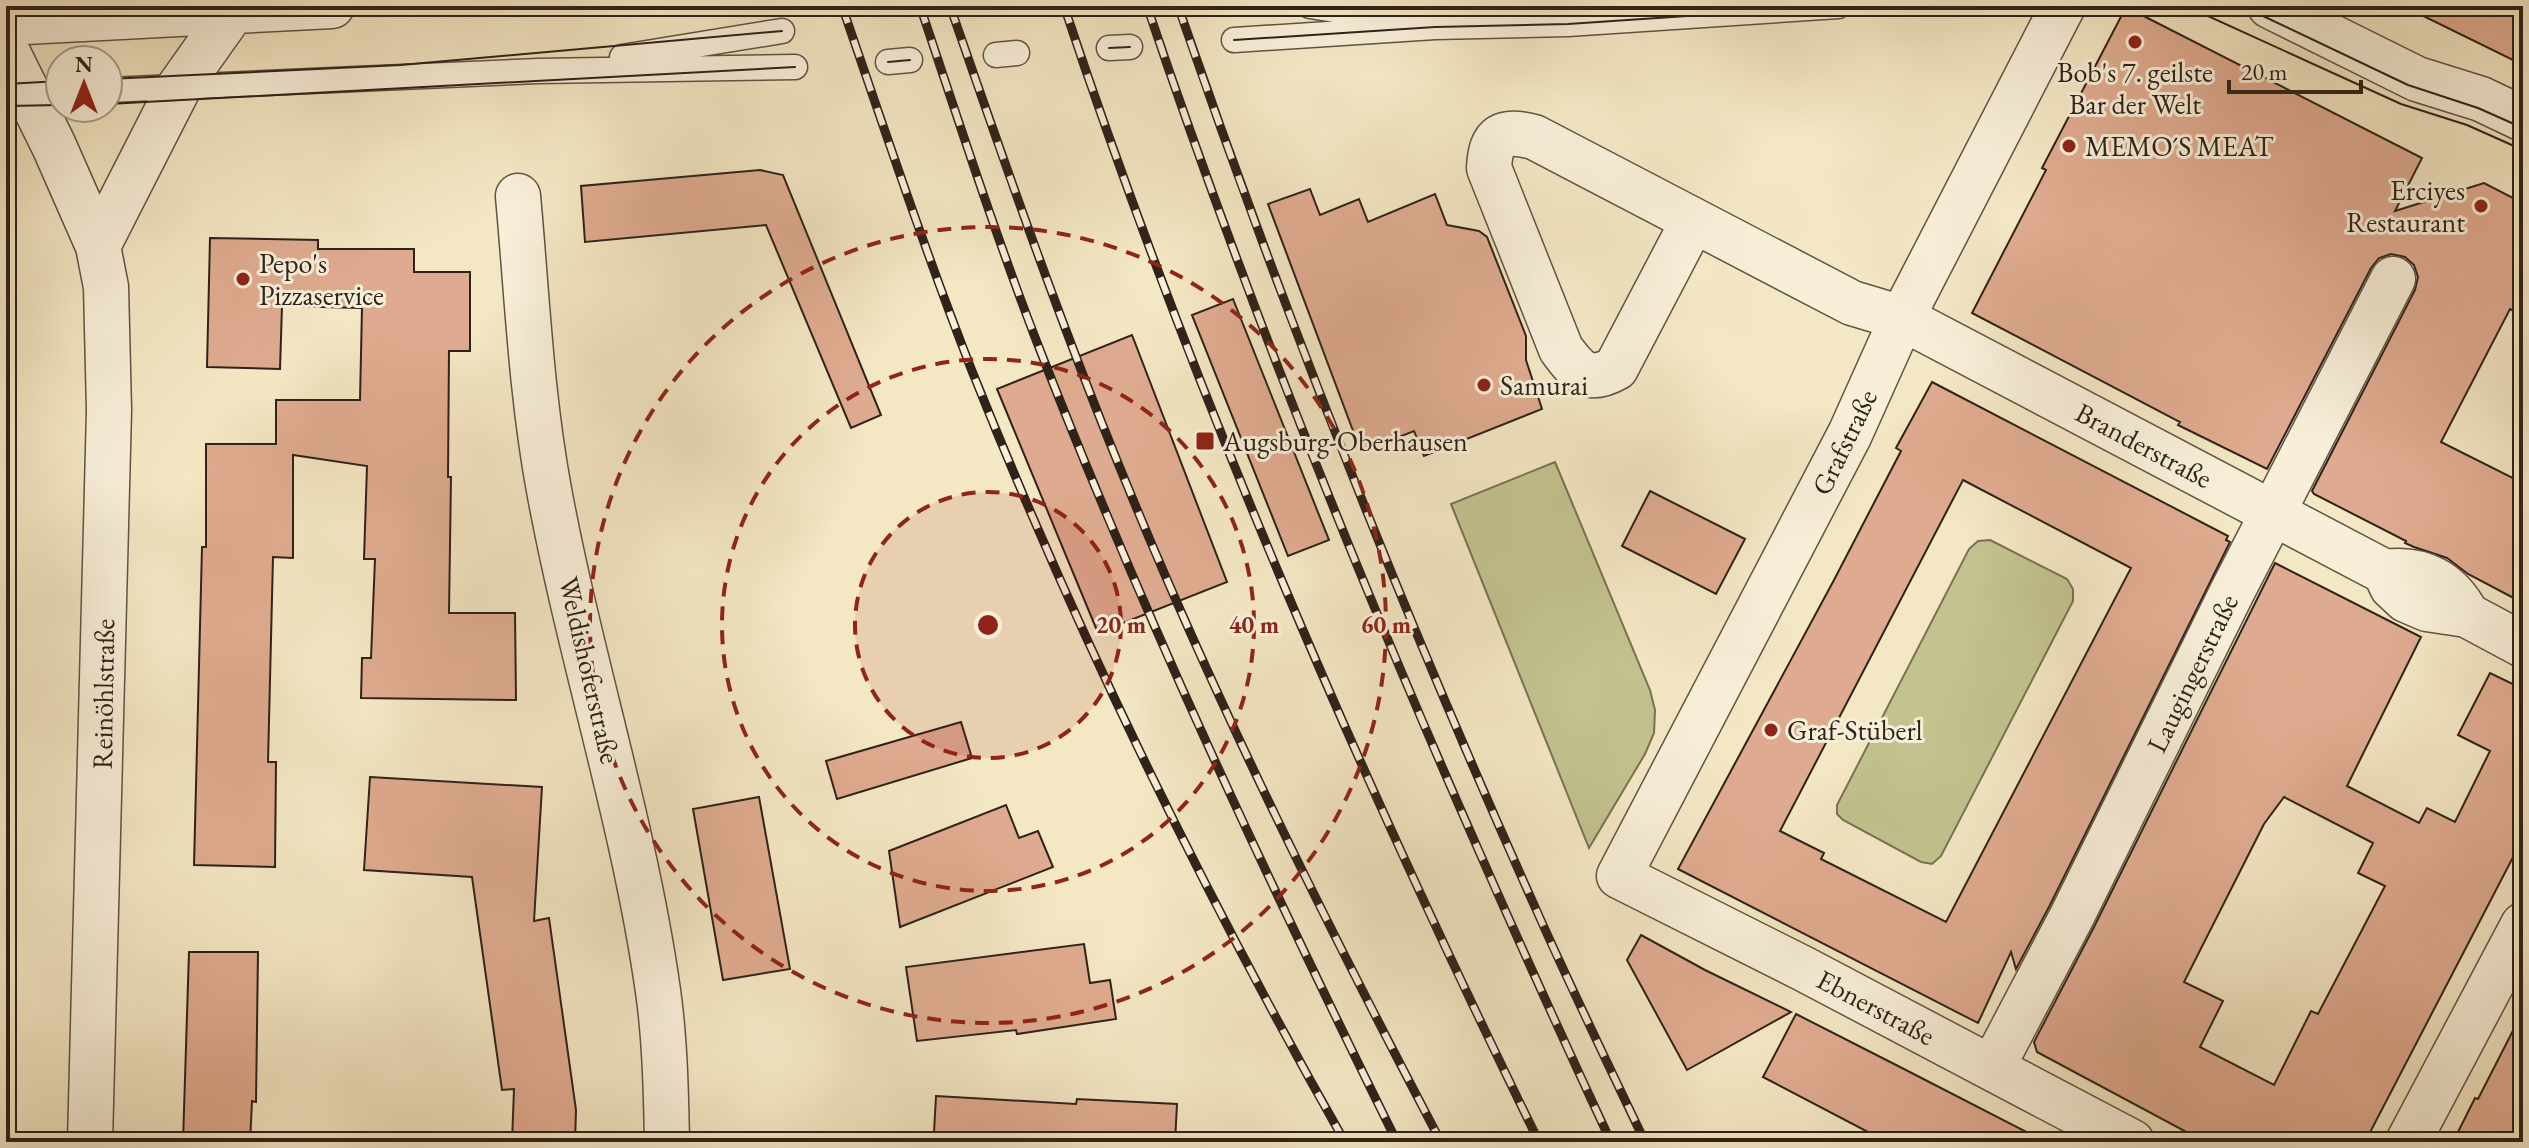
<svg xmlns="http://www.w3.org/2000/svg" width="2529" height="1148" font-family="'EB Garamond',serif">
<rect width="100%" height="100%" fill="#f4e7c4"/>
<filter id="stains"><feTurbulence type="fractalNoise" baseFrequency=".0025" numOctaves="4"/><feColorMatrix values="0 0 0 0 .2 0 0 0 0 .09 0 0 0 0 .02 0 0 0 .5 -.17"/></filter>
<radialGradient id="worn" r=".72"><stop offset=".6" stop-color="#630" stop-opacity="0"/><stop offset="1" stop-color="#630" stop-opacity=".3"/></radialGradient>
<path fill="#c2c38f" stroke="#787254" stroke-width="2" d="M1555 462 1650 690 1655 710 1654 733 1645 754 1589 848 1451 504Z
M1990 540 2067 579 2073 589V601L1941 856 1932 864 1921 862 1843 820 1837 814V805L1969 549 1978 541Z"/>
<path fill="#dfab90" stroke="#2e2219" stroke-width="2" fill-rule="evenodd" d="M2403 6H2523V65Z
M2126 7 2422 158 2395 211 2484 183 2523 203V316L2510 309 2441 442 2523 483V603L2468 574 2447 558 2414 547 2405 543 2406 541 2314 494 2312 491 2415 290 2418 277 2414 265 2405 257 2391 254 2379 258 2371 268 2267 469 2178 425 2180 422 1972 313 2046 170 2042 168Z
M760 170 783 175 881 415 851 428 766 225 585 242 581 186Z
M1310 189 1320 215 1359 199 1368 222 1435 194 1447 225 1479 231 1487 237 1526 336V360L1542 409 1424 456 1414 431 1361 452 1268 204Z
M210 238 318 240V249H414V272H470V351H449L448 477H451L449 613H515L516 700 361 698 362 658H371L375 559H364L367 466 293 455V558L273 557 268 762H276L275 867 194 865 202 547H206V444H276V400H360L362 308 282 306 280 369 207 367Z
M1233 299 1329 540 1288 556 1192 315Z
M1132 335 1227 582 1098 633 997 389Z
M1932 382 2228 536 2226 540 2230 542 2050 905 2016 969 2011 952 1978 1023 1678 869 1834 580 1901 451 1896 448ZM1963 480 2131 568 1946 922 1821 859 1824 853 1780 831Z
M1650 491 1745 539 1716 594 1622 546Z
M2275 563 2421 637 2347 786 2419 823 2427 808 2455 822 2490 751 2458 735 2490 673 2521 688 2523 684V838L2365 1142H2205L2037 1052 2034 1042 2094 927ZM2284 797 2373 843 2358 873 2385 886 2318 1014 2311 1011 2274 1085 2200 1047 2223 1001 2184 982 2264 824Z
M961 722 972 758 837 799 826 761Z
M370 777 542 787 534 921 549 918 576 1110 575 1142H512L514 1089 502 1090 472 877 364 870Z
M759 797 790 969 723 980 693 809Z
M1006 805 1019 838 1038 831 1053 867 900 927 889 851Z
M1641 935 1705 970 1791 1012 1687 1070 1627 960Z
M1084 944 1090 983 1110 980 1116 1019 1017 1034 1016 1030 917 1041 906 967Z
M189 952H258L256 1102 252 1101 250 1142H183Z
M2523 1011V1142H2453L2475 1098 2478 1099Z
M1796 1014 1902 1068 2046 1142H1887L1763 1077Z
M936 1096 1076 1104 1077 1099 1177 1104 1175 1142H1113L934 1132Z"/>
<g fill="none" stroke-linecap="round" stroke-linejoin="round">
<g stroke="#605344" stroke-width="27">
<path id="service" d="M1310 6 1397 20
M1234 40 1435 27 1568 24 1838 6
M1109 48 1130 47
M996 55 1017 53
M622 57 782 31
M888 62 910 60
M108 90 538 71 795 67
M20 94 60 92"/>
</g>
<g stroke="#605344" stroke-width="47">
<path id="minor" d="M2063 6 1902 318 1850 434 1619 876 1804 969 2132 1142
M518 196C527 294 531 393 549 490 580 658 634 822 658 991 665 1040 666 1093 667 1142
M1693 221 1616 368C1588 384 1578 372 1561 349L1489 168C1491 134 1502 129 1534 137L1852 303 1902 318 2385 572C2422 567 2450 582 2467 615
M2385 572 2392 587 2406 600 2427 609 2467 615 2523 645
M1992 1068 2072 916 2232 592 2393 279
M2408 1142 2523 925"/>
</g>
<g stroke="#605344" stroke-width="47">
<path id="tertiary" d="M2270 6 2417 79 2481 99 2523 119
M6 23 332 6
M6 49 54 146 98 246 106 287 109 410 90 1142
M98 246 179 87 233 11"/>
</g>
<use href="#service" stroke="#f8efd9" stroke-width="24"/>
<use href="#minor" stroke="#f8efd9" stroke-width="44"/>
<use href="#tertiary" stroke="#f8efd9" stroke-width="44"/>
<path stroke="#2e2219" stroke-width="2" d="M2186 6 2401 104 2467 125 2523 150
M2242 6 2408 85 2478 108 2523 128
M1234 40 1435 27 1568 24 1838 6
M1109 48 1130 47
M888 62 910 60
M108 79 401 65 782 31
M6 84 60 81
M108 104 795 67
M6 106 60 105"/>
<g stroke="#2e2219" stroke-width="9">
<path id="rail" d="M842 6C884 128 925 251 972 371 1078 636 1204 894 1345 1142
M920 6C958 119 995 234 1038 345 1144 617 1268 881 1397 1142
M950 6C1006 167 1062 328 1127 485 1219 709 1328 927 1441 1142
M1064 6C1194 396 1358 773 1539 1142
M1147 6C1278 394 1438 771 1611 1142
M1178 6C1283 311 1403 613 1535 907 1570 986 1608 1064 1645 1142"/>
</g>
<use href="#rail" stroke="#f8efd9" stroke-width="6" stroke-dasharray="18" stroke-linecap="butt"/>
</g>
<circle cx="988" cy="625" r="133" fill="#8f2418" fill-opacity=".12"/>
<g fill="none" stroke="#8f2418" stroke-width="4" stroke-dasharray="14 10">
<circle cx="988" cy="625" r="133"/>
<circle cx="988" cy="625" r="266"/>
<circle cx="988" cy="625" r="398"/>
</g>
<g fill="#8f2418" stroke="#f8efd9" stroke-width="3">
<circle cx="2135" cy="42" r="8"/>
<circle cx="2069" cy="146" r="8"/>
<circle cx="2481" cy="206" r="8"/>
<circle cx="243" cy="279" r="8"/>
<circle cx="1484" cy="385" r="8"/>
<rect x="1195" y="431" width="20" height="20" rx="4"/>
<circle cx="1771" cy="730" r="8"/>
</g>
<g text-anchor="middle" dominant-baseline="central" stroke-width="6" stroke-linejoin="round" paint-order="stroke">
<g font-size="28" fill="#2e2219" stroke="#f8efd9" text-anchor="start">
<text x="2135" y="72" text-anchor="middle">Bob's 7. geilste<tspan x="2135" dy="32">Bar der Welt</tspan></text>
<text x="2085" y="146">MEMO´S MEAT</text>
<text x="2465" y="190" text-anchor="end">Erciyes<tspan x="2465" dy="32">Restaurant</tspan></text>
<text x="259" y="263">Pepo's<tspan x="259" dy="32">Pizzaservice</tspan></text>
<text x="1500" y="385">Samurai</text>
<text x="1223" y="441">Augsburg-Oberhausen</text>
<text x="1787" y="730">Graf-Stüberl</text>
</g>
<g font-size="28" fill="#2e2219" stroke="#f8efd9">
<text transform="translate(1844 442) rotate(-64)">Grafstraße</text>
<text transform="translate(2144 445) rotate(28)">Branderstraße</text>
<text transform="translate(590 670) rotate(77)">Weldishoferstraße</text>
<text transform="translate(2192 673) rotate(-64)">Laugingerstraße</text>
<text transform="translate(103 694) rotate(-89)">Reinöhlstraße</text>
<text transform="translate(1876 1007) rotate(28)">Ebnerstraße</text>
</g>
</g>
<circle cx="988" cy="625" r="12" fill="#8f2418" stroke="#f8efd9" stroke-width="4"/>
<g font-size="24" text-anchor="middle" font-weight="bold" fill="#8f2418" stroke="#f8efd9" stroke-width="6" stroke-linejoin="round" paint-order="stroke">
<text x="1121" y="633">20 m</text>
<text x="1254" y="633">40 m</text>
<text x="1386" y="633">60 m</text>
</g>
<rect width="2529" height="1148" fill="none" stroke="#f4e7c4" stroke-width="32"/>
<rect x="8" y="8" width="2513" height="1132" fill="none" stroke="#2e2219" stroke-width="4"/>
<rect x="16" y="16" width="2497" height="1116" fill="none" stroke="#2e2219" stroke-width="2"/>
<g transform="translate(84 84)"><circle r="38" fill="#f8efd9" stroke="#a79d8c" stroke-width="2"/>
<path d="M0-6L14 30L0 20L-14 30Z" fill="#8f2418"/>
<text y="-12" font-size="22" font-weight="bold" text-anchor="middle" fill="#2e2219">N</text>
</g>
<path d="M2229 80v12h132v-12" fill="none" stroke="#2e2219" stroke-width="4"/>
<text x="2241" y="80" font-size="24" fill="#2e2219" stroke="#f8efd9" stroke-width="6" paint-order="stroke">20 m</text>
<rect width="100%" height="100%" filter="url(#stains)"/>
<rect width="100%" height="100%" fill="url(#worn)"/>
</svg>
